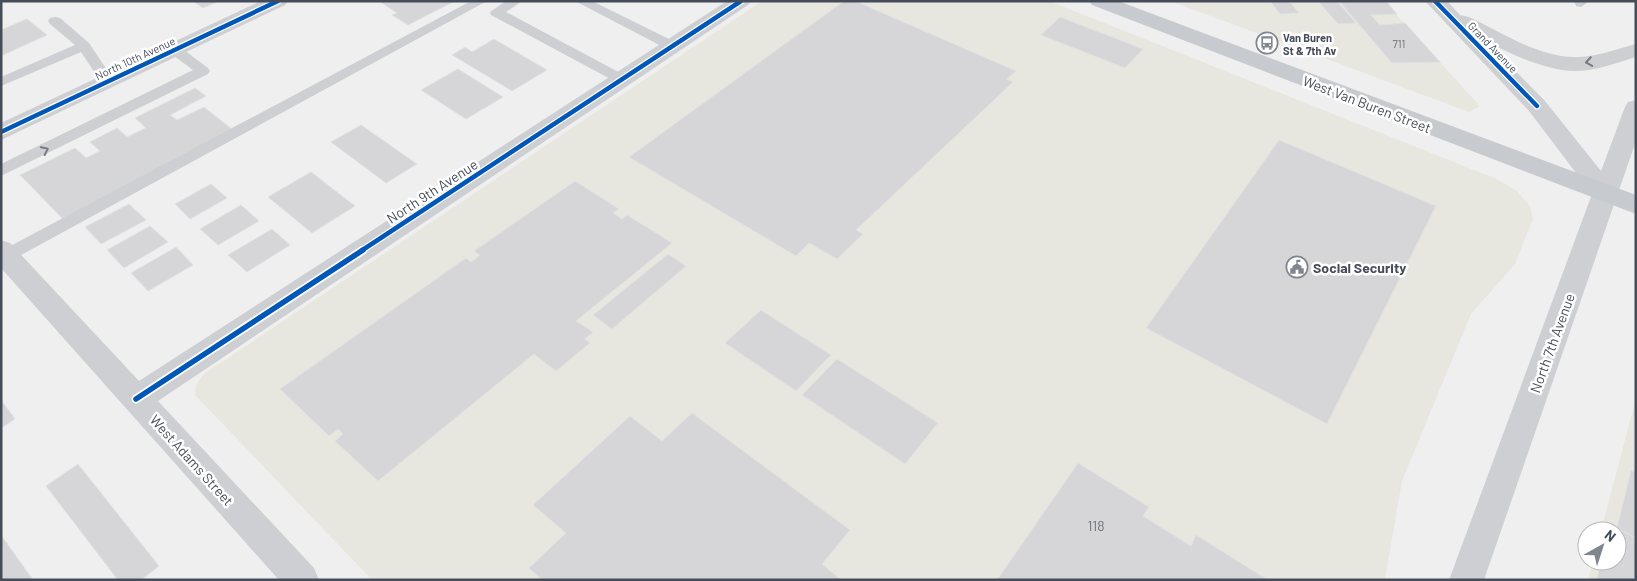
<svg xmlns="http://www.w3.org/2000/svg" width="1637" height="581" font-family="Barlow,sans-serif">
<rect width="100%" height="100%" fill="#efefef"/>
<path fill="#e8e7df" d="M762 1H1049L1497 179 1517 191 1530 206 1533 219 1515 264 1471 314 1402 481 1385 580H372L195 395 196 385 204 374Z
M1170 1H1384L1480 106 1469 112Z
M1636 398V580H1588L1593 561H1617V531H1601Z"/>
<path fill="#d6d6d8" stroke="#e0e1e2" d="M193 1H219L203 8Z
M379 1H455L408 25 392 15 397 13Z
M844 1H855L1016 71 1007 79 1013 82 856 230 863 234 837 259 809 243 796 256 629 157Z
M1270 1H1289L1299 13 1280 14Z
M1318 1H1337L1356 23 1338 24Z
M1339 1H1386L1397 14 1371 15 1380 25 1405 23 1440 62 1392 63Z
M1060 17 1143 49 1125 68 1041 35Z
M27 19 47 35 1 56V30Z
M494 39 547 70 512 91 452 55 465 47 472 52Z
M458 69 503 97 466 119 421 90Z
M195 88 206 96 170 115 177 120 204 107 234 131 65 221 20 175 75 148 86 158 100 151 90 142 117 128 127 137 146 128 135 118Z
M361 125 417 164 386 183 331 142Z
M1279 140 1436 206 1327 424 1146 328Z
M311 172 355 206 312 233 268 197Z
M575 181 619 209 613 213 622 219 627 215 672 243 576 321 593 332 585 339 590 343 556 371 534 354 378 481 335 441 343 434 338 429 329 436 280 389 466 258 471 262 480 255 474 251Z
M211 184 227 198 190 219 175 204Z
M129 204 146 220 101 244 85 227Z
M241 205 259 221 218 245 200 229Z
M150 226 168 242 124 268 107 250Z
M272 229 290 245 247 272 228 255Z
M176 247 193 265 148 291 131 273Z
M668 254 686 266 612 329 593 315Z
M761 310 831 355 796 391 725 343Z
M837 359 938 423 905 464 802 395Z
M1 400 15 419 1 428Z
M692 413 850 530 822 564 841 580H542L529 568 566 533 533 505 630 416 662 441Z
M1078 463 1149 507 1143 516 1191 546 1196 535 1268 580H997Z
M78 464 159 566 141 580H118L46 486Z
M1631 470 1636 472V538L1617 528Z
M1611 525 1636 538V580H1597L1601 561H1617V531H1609Z
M1 535 33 580H1Z"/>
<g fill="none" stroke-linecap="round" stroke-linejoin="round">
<path fill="#cdcfd2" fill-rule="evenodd" d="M471 1H487L12 260 6 262 1 261V251Z
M506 1H522L506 12 626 76 628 79 626 82H616L491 15 490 12Z
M575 1H592L677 43 679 46 672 50 667 49Z
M1574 1H1587V3L1581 7 1576 6Z
M55 17 60 18 89 43 115 82 113 85H103L81 52 1 86V77L75 45 50 24 48 21 50 18Z
M175 46 180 47 208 68 210 71 208 74 1 176V164L193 70 170 53 168 50 170 47Z"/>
<path fill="#cdcfd2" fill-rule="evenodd" d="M261 1H288L285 5 1 140V123Z
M727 1H751L748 5 158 401 314 568 319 580H279L1 268V240L10 243 139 381Z"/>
<path fill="#cdcfd3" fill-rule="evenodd" d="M1425 1H1447L1460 15 1469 17C1502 32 1539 58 1576 57 1597 57 1616 49 1636 44V57C1617 63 1595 71 1575 71 1544 70 1513 55 1486 41L1545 101 1601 171 1625 107 1628 102 1636 100V141L1484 580H1449L1592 194 1529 111Z"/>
<path fill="#c7cacf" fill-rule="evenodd" d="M1089 1H1118L1636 195V214L1092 5Z"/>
<g stroke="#fff" stroke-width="7">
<path id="cycleway-far1" d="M1435 1 1537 106
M1 132 278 1
M361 251 741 1"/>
</g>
<g stroke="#fff" stroke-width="9">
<path id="cycleway" d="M136 399 363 250"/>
</g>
<use href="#cycleway-far1" stroke="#0057b8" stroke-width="4.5"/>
<use href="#cycleway" stroke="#0057b8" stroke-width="5.5"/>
</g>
<defs><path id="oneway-chevron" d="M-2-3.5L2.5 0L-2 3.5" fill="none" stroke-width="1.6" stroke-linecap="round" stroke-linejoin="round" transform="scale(1.25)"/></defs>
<g stroke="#757a84">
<use href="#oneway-chevron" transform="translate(1589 62) rotate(171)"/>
<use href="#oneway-chevron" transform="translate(45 150) rotate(-26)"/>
</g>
<defs>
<g id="bus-ring" transform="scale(1.125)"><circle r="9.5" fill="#fff" stroke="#81868e" stroke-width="1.5"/><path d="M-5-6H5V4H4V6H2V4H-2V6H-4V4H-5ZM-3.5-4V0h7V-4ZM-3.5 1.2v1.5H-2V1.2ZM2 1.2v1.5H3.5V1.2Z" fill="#81868e"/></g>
<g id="civic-ring" transform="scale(1.125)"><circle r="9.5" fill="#fff" stroke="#81868e" stroke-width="1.5"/><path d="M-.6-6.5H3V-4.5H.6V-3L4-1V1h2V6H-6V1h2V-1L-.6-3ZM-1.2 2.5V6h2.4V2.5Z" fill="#81868e"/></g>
</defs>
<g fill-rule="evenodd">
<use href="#bus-ring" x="1267" y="43"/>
<use href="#civic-ring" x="1297" y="267"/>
</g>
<g text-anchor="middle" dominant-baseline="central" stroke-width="5" stroke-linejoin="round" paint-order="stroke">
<g font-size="11" font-weight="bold" fill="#464d5a" stroke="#fff" text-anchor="start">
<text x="1283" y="37">Van Buren<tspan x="1283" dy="13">St &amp; 7th Av</tspan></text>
</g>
<g font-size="11" fill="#6c717b">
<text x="1399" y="43">711</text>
</g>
<g font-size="11" fill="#464d5a" stroke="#fff">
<text transform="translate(1493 47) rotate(46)">Grand Avenue</text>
<text transform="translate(135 58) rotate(-25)">North 10th Avenue</text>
</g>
<g font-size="14" fill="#464d5a" stroke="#fff">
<text transform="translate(1367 104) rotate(21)">West Van Buren Street</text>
<text transform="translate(432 191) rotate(-33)">North 9th Avenue</text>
<text transform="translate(1552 343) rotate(-70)">North 7th Avenue</text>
<text transform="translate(192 460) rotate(48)">West Adams Street</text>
</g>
<g font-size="14" font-weight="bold" fill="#464d5a" stroke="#fff" text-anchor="start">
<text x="1313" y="267">Social Security</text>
</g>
<g font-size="14" fill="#6c717b">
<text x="1096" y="525">118</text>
</g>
</g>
<rect width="1637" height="581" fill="none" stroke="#464d5a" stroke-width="5"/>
<g transform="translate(1602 546) rotate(39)"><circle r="24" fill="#ffffff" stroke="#b5b8bd"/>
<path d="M0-4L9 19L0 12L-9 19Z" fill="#81868e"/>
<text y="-8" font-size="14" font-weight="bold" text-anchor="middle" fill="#464d5a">N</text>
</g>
</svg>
